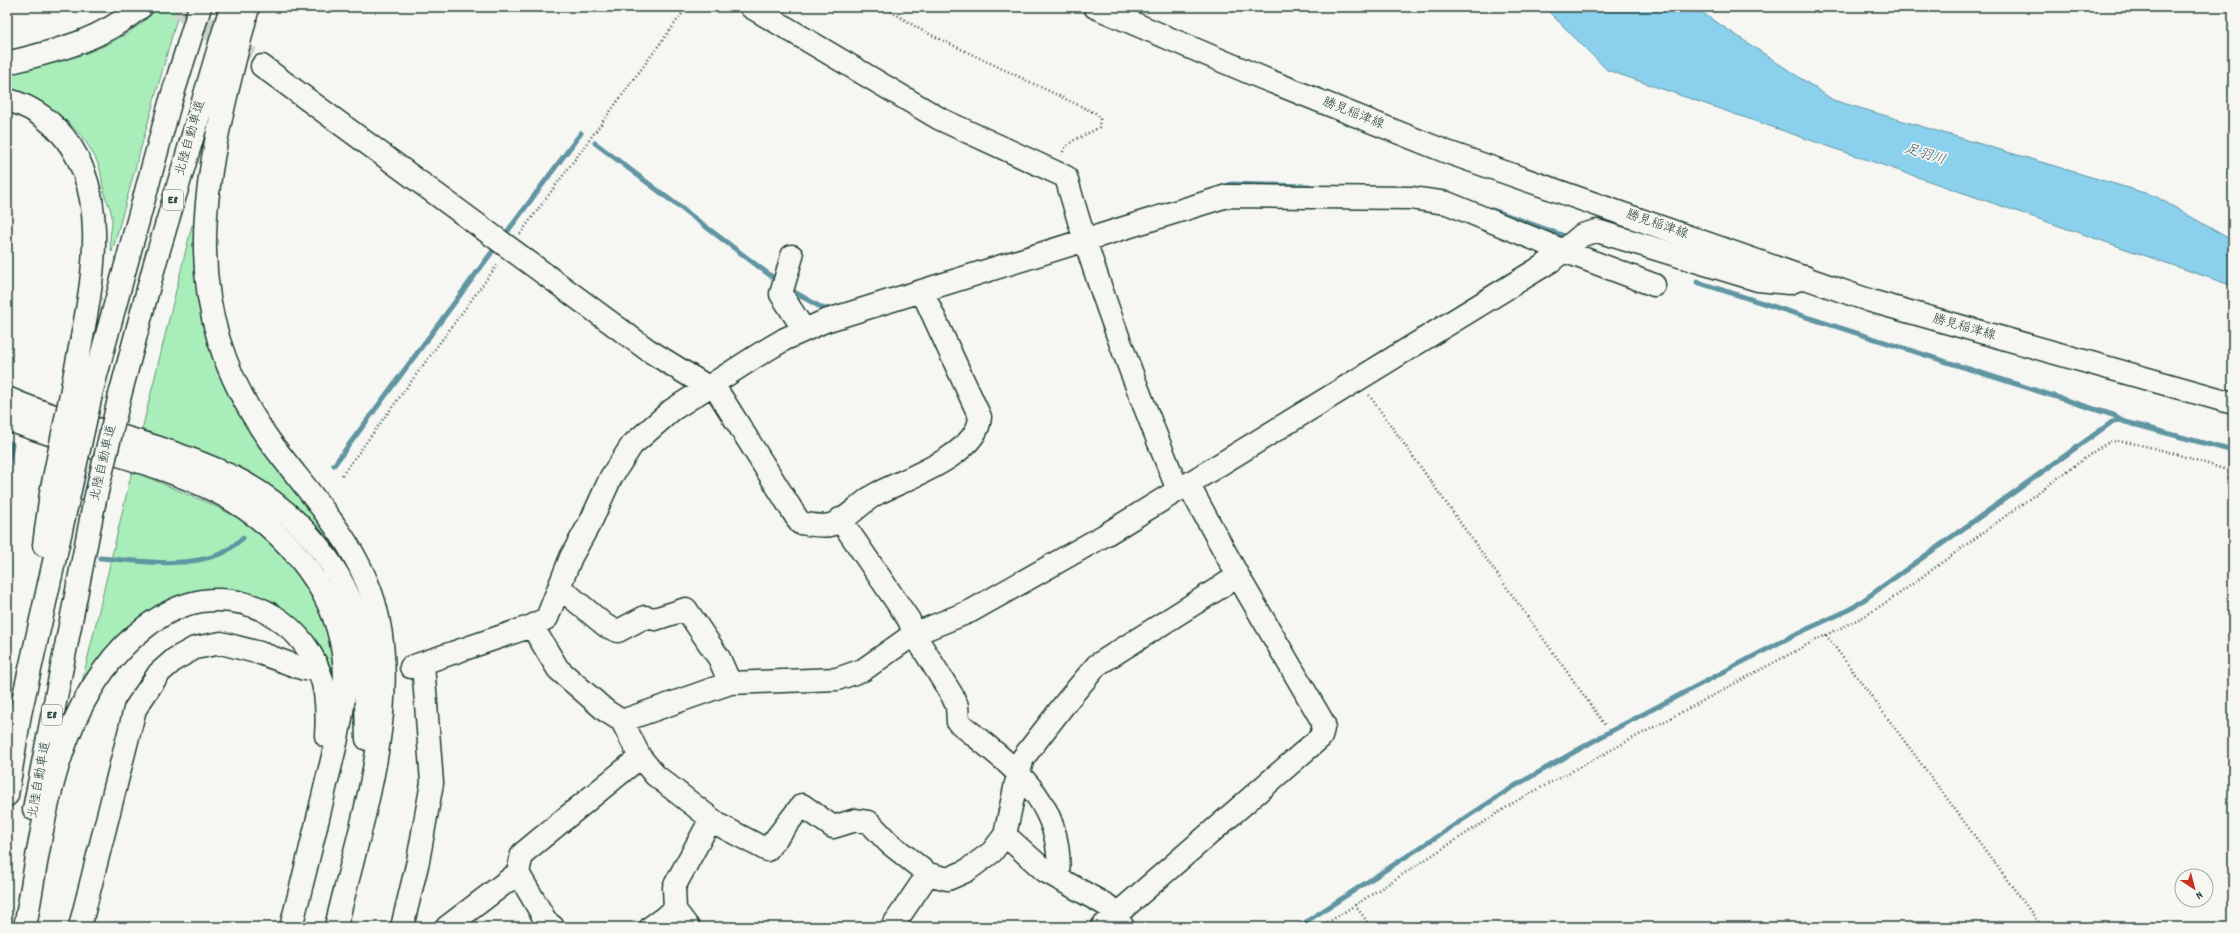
<svg xmlns="http://www.w3.org/2000/svg" width="2240" height="934" font-family="Dekko,'Klee One',sans-serif">
<rect width="100%" height="100%" fill="#f6f6f2"/>
<filter id="ink" filterUnits="userSpaceOnUse"><feTurbulence type="fractalNoise" baseFrequency=".025" numOctaves="2"/><feDisplacementMap in="SourceGraphic" scale="8" xChannelSelector="R" yChannelSelector="G"/><feConvolveMatrix kernelMatrix="1 2 1 2 8 2 1 2 1" color-interpolation-filters="sRGB"/></filter>
<g filter="url(#ink)">
<path fill="#a9eeba" stroke="#649677" d="M159 7H180L112 252C107 240 113 229 112 216 111 208 106 200 104 193 102 184 102 174 99 166 83 127 47 99 7 92V75C62 62 119 50 159 7Z
M201 224 211 334 358 573 376 636 314 531 141 434 192 225Z
M132 471 211 504 251 525 285 550 324 614 339 688 317 644 299 622 273 602 239 592 181 598 79 695Z"/>
<path fill="#8bd0ec" stroke="#6095a2" d="M1544 7H1694L1833 100 2155 196 2233 241V286L1607 70Z"/>
<g fill="none" stroke-linecap="round" stroke-linejoin="round">
<path stroke="#6095a2" stroke-width="5" d="M595 143 779 282
M1223 187 1231 184 1309 186
M1493 210 1562 235
M504 236 581 133
M1697 282 2113 415 2122 421
M789 289 824 309 834 308
M7 442 12 444 7 472
M334 465 492 252
M100 558C141 561 184 569 223 553 230 549 237 543 243 538
M1298 927 1513 787 1611 731 1794 635 1851 609 2112 422 2122 421 2233 451"/>
<path stroke="#cbd1cc" stroke-width="22" stroke-dasharray="22 11" stroke-linecap="butt" d="M178 7 262 66
M304 669 411 667"/>
<g stroke="#1f3d34" stroke-width="25">
<path id="minor" d="M751 7 940 119 1066 177C1096 284 1136 387 1178 490
M262 66 648 350 708 387
M792 256 781 294 804 330
M713 384 800 523C809 524 822 527 830 525 847 521 861 502 876 494 905 479 978 455 980 417L922 291
M840 519 909 620 914 634 952 695 957 706 958 722C1011 766 1065 800 1058 878
M559 587 606 626 618 631 645 617 655 619 686 609 719 658 730 683
M532 626 558 669 606 711 622 721 730 683 837 679 863 670 914 634 971 611 1105 535 1551 261 1582 235 1597 231 1758 280 1789 283 1805 277
M411 667 532 626 547 618 571 557 592 519 611 477 632 445 672 410 758 355 785 339 825 321 1227 196 1411 198 1447 203 1564 251 1654 285
M622 721 640 757 655 775 719 825 767 850 802 805 833 827 856 820 869 822 889 843 928 874 948 879 966 871 992 852 1005 835 1016 783 1023 758 1067 701 1097 665 1238 576
M1005 835 1045 871 1108 906 1123 927
M518 873 546 921 553 927
M675 910 674 887 711 819
M80 927 135 709 159 673 175 659 195 648 221 643 260 653 304 669
M402 927 418 861 432 783 423 664
M447 927 518 873 522 854 640 757
M651 927 675 910 688 927
M892 927 928 874
M1102 927 1321 737 1324 724 1238 576 1188 484"/>
</g>
<g stroke="#1f3d34" stroke-width="25">
<path id="major" d="M1095 7 1260 77 1447 152 1871 301 2233 403"/>
</g>
<g stroke="#1f3d34" stroke-width="25">
<path id="highway" d="M248 7C209 165 166 294 269 440 310 496 364 548 378 618 399 716 358 832 336 927
M7 63C59 50 99 41 141 7
M7 100C25 104 41 114 54 126 121 190 87 305 73 384
M92 390 170 103 200 7
M120 395 155 263 231 7
M7 398C54 419 107 431 156 447 183 456 210 466 235 478 294 508 347 567 360 633 366 668 366 704 367 739
M7 419C76 446 150 459 217 492 278 523 333 583 343 653 350 693 336 745 326 784 315 832 303 880 291 927
M44 545 51 493
M7 795 20 714 68 499
M34 809 94 504
M25 927C41 840 50 743 104 670 126 639 163 607 202 601 262 593 315 634 325 693 327 707 327 722 326 736"/>
</g>
<path stroke="#1f3d34" stroke-width="2.5" stroke-dasharray="1 3" stroke-linecap="butt" d="M884 7 921 30 1095 113 1100 119 1099 127C1088 136 1065 139 1062 155
M520 234 687 7
M1369 395 1605 725
M342 475 498 264
M1826 635 2042 927
M1355 905 1371 927
M1321 927 1518 800 1814 641 1865 616 1896 596 2099 448C2103 446 2107 443 2110 442 2128 437 2211 465 2233 472"/>
<use href="#minor" stroke="#f6f6f2" stroke-width="22"/>
<use href="#major" stroke="#f6f6f2" stroke-width="22"/>
<use href="#highway" stroke="#f6f6f2" stroke-width="22"/>
<g stroke="#1f3d34" stroke-width="25" stroke-linecap="butt">
<path id="highway-bridge" d="M51 493 73 384
M68 499 92 390
M94 504 120 395"/>
</g>
<use href="#highway-bridge" stroke="#f6f6f2" stroke-width="22"/>
</g>
</g>
<g text-anchor="middle" dominant-baseline="central" stroke-width="3.5" stroke-linejoin="round" paint-order="stroke">
<g fill="#f6f6f2" stroke="#60746d" stroke-width="1">
<rect x="163" y="190" width="20" height="20" rx="3"/>
<rect x="42" y="705" width="20" height="20" rx="3"/>
</g>
<g font-size="12" font-weight="bold" fill="#1f3d34">
<text x="173" y="200">E8</text>
<text x="52" y="715">E8</text>
</g>
<g font-size="13" fill="#1f3d34" stroke="#f6f6f2">
<text transform="translate(1353 114) rotate(22)">勝見稲津線</text>
<text transform="translate(191 138) rotate(-74)">北陸自動車道</text>
<text transform="translate(1657 225) rotate(19)">勝見稲津線</text>
<text transform="translate(1964 328) rotate(16)">勝見稲津線</text>
<text transform="translate(104 463) rotate(-77)">北陸自動車道</text>
<text transform="translate(40 780) rotate(-80)">北陸自動車道</text>
</g>
<g font-size="14" font-style="italic" fill="#355a59" stroke="#f6f6f2">
<text transform="translate(1925 155) rotate(17)">足羽川</text>
</g>
</g>
<rect width="2240" height="934" fill="none" stroke="#f6f6f2" stroke-width="24"/>
<rect x="12" y="12" width="2216" height="910" fill="none" stroke="#1f3d34" stroke-width="1.5" filter="url(#ink)"/>
<g transform="translate(2194 888) rotate(144)"><circle r="19" fill="#f6f6f2" stroke="#a0aca6"/>
<path d="M0-3L7 15L0 10L-7 15Z" fill="#c8321e"/>
<text y="-6" font-size="11" font-weight="bold" text-anchor="middle" fill="#1f3d34">N</text>
</g>
</svg>
